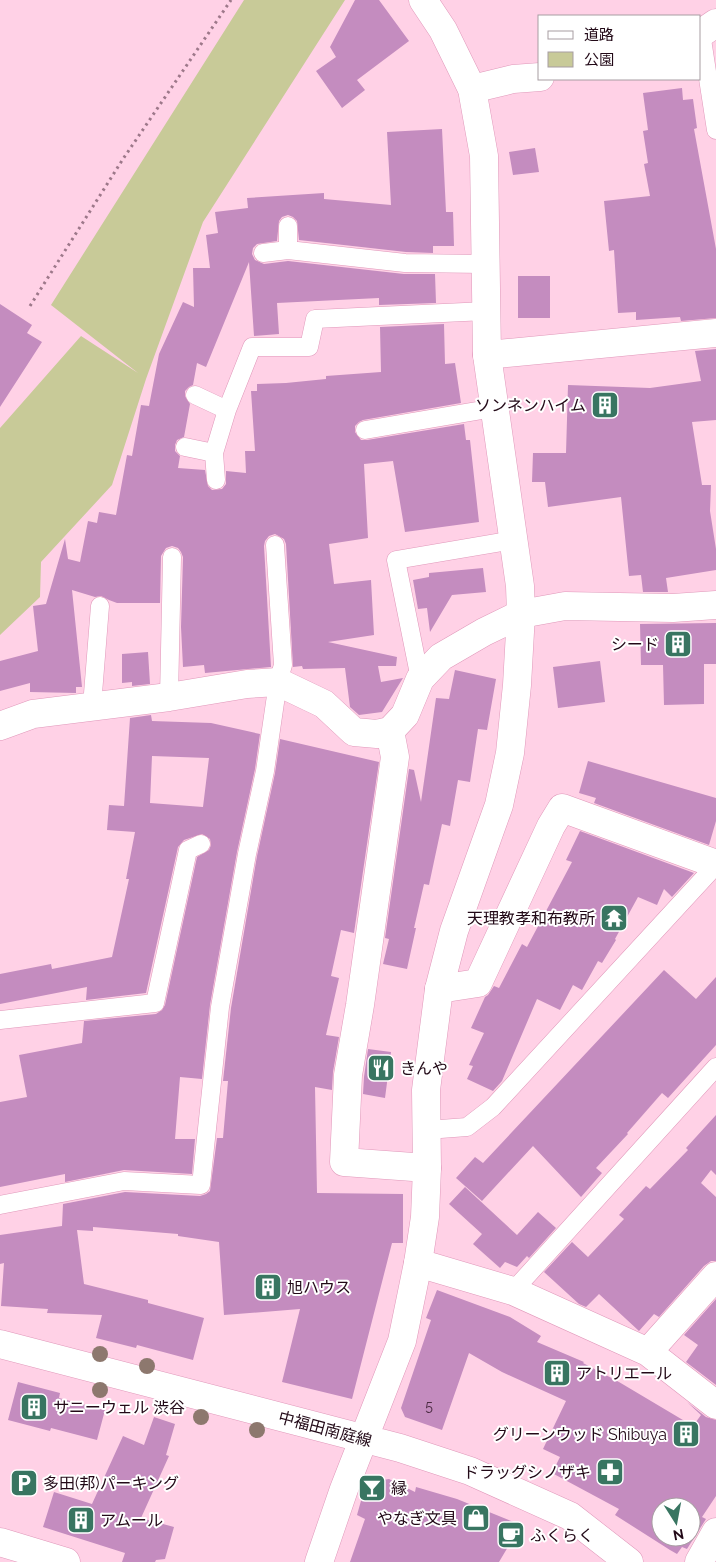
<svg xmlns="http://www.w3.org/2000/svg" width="716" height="1562" font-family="Raleway,'Noto Sans JP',sans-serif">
<rect width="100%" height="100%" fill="#ffd1e6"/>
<path fill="#c8ca98" d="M244 0H345L203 222 146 379 112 485 41 562 40 597 0 635V428L81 336 138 373 51 305Z"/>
<path fill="#c48cbf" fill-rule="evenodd" d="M355 0H379L409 41 357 80 365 90 342 108 316 71 336 57 330 47Z
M682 88 683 100 693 99 697 128 694 129 716 249V318L681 321 680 317 636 320V312L618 313 614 250 609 251 604 201 650 196 644 164 648 163 643 131 648 130 643 93Z
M442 129 446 212H453L454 246H433V253L406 252 299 240 297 221 293 217 288 215 282 217 279 221 277 241 257 244 253 248 252 254 255 260 264 264 288 261 404 274H435L436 303 379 305V298L277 303 279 334 254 336 249 262 206 367 197 363 193 385 189 387 185 391V396L190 404 184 437 177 440 175 445V451L180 456 178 468 205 470 208 486 212 490 222 489 226 484V471L246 473 245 451H255L251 391H257V384L286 383 326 379V376L381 372 380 327 444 324 445 364 455 363 461 403 363 420 359 422 355 426V432L361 440H367L464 424 466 440H470L479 522 405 532 393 461 364 464 368 538 329 544 334 584 371 580 374 635 328 642 397 657 396 666H378L381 682 403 678 382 712 359 715 350 707 345 668 303 669 302 666 293 667 286 544 284 539 275 534 269 536 265 541 264 546 271 667 205 673 204 665 183 667 181 627 183 557 181 552 178 548 172 546 166 548 161 556 160 603H117L109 600 101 596 95 597 72 590 82 687H76V693L30 692V683L0 691V661L38 651 33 606 46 604 65 539 68 559 80 562 88 521 97 523 99 512 116 515 127 455 132 456 141 405 149 406 159 354 183 302 194 307 193 268H210L206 235 218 233 215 212 248 208 247 198 324 193V199L391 205 387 132Z
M535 148 539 172 513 175 509 152Z
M518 276H550V318H518Z
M0 304 32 325 27 333 42 342 0 407Z
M716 349V420L692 422 702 485H711L710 511 716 549V570L666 578 668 592H643L641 575 629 576 621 497 548 507 545 482H532L533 453H566L568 385 650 388 701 381 695 351Z
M483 568 486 592 452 595 430 632 427 608 418 609 413 580 429 577V573Z
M716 623V664H704V704L664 705 663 665H641L640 624Z
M148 652 150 684 132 686V682L122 683V654Z
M600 661 605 702 558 708 553 667Z
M455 670 496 679 487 730 478 729 470 782 458 780 450 826 442 824 429 885 424 884 414 928H416L407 969 383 964 389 939 385 938 409 769 414 770 421 802 436 698 449 699Z
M151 715 152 721 211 723 260 734 255 769 237 852 210 1005 202 1079 180 1077 175 1139H195L192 1174 124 1170 65 1182V1174L0 1187V1102L27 1097 19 1055 82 1043 84 1021 156 1014 162 1010 165 1005 197 857 209 850 211 845 210 839 202 834 184 840 178 847 146 993 86 1000 87 987 0 1004V974L51 964 52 969 112 957 129 879H126L135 832 107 830 109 805 124 806 130 718ZM152 756 209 758 203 807 150 803Z
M280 739 379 762 354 933 341 930 331 976 339 978 326 1035 339 1037 333 1072 332 1090 315 1087 317 1193 403 1194V1243H392L352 1399 282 1382 300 1309 224 1315 219 1242 178 1236V1234L93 1227V1231L77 1230 84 1284 148 1300V1303L204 1318 193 1360 137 1345 136 1348 96 1338 102 1315 47 1313 48 1309 1 1306 4 1263 0 1264V1235L62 1226 63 1204 125 1192 200 1196 206 1194 210 1191 217 1138H223L228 1081H223L231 1008 257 856 275 773Z
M588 761 716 798V821L709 845 594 803 596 798 579 793Z
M580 831 694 873 672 897 664 889 657 905 638 897 615 939 616 940 602 963 598 961 582 990 573 985 560 1010 537 999 502 1081 493 1091 467 1079 473 1066 469 1065 484 1033 471 1028 485 997 488 995 494 986 499 988 522 944 527 947 572 862 566 860Z
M664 970 696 999 716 977V1045L668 1098 662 1093 627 1133 628 1134 596 1168 602 1173 581 1197 533 1146 482 1201 456 1178 475 1157 483 1163Z
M368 1049 391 1052 385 1098 363 1094 364 1077Z
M716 1115V1175L711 1170 701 1183 716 1197V1261H711L704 1266 659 1317 654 1314 639 1331 599 1294 586 1307 579 1304 544 1272 572 1242 588 1257 624 1219 619 1215 646 1186 650 1189 688 1150 686 1148Z
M465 1187 517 1235 538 1212 556 1228 529 1258 527 1256 517 1267 505 1262 500 1268 473 1244 482 1234 449 1204Z
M437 1290 510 1317 541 1336 537 1342 584 1362 583 1363 619 1382 693 1426 701 1415 687 1402 706 1417 716 1420V1496L702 1517 706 1519 687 1549 682 1547 677 1554 670 1550 615 1515 619 1509 552 1473 560 1457 543 1449 566 1401 502 1372 469 1353 442 1430 405 1417 401 1408 431 1320 426 1318ZM661 1507H691V1537H661Z
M716 1299V1385L686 1362 698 1345 684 1335Z
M18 1382 60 1393 59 1398 105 1410 97 1440 51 1428 50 1431 8 1420Z
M154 1417 175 1424 166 1455 169 1456 141 1518 174 1527 165 1559 156 1560 155 1562H122L125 1553 43 1527 54 1492 92 1504 123 1436 144 1445Z
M389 1479 415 1492 416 1487 457 1499 521 1525 499 1562H350L365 1519 357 1515 366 1483Z"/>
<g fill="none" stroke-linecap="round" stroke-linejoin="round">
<g stroke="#e098ba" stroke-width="19">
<path id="service" d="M701 33 716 130
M288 226V250
M263 253 288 250 405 263 485 264
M195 395 227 410
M365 430 494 408
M185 447 214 453
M216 480 214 453 227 410 252 347H309L315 319 486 311
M420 679 396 560 514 540
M169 697 172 557
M92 706 100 606
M0 1020 155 1003 188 850 201 844
M427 1130 467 1127 493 1107 716 865
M0 1205 124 1181 201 1185 220 1007 247 854 265 771 278 682 283 665 275 545
M513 1291 716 1067"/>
</g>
<g stroke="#e098ba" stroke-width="29">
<path id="minor" d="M700 34 716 23
M472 89 513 79 540 77
M487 355 716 333
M0 726 33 714 169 697 247 684 278 682 324 704 354 732 377 734 390 731 405 715 420 679 441 657 484 632 521 614 565 606 673 608 716 605
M390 731 395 757 360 1005 348 1075 344 1162 427 1168
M439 989 478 983 551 826 562 808 716 864
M418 1263 513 1291 648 1352 716 1405
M648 1352 716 1276
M0 1542 66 1562
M699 1562 716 1532"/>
</g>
<g stroke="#e098ba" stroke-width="29">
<path id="tertiary" d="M0 1344 400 1448 470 1471 570 1516 629 1562
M319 1562 344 1489 402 1341 418 1263 425 1217 427 1168 426 1090 439 989 454 931 499 805 510 753 517 685 521 614 520 586 487 355 484 156 472 89 443 30 423 0"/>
</g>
<path stroke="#9d788a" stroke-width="3" stroke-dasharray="2.5 4" stroke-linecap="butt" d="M30 306 123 159 231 0"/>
<use href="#service" stroke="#fff" stroke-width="18"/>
<use href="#minor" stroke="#fff" stroke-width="28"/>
<use href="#tertiary" stroke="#fff" stroke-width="28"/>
</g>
<g fill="#8d786e">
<circle cx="100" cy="1354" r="8"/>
<circle cx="147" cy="1366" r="8"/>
<circle cx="100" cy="1390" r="8"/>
<circle cx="201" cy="1417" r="8"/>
<circle cx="257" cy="1430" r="8"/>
</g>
<defs>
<g id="building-square" transform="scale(1.4375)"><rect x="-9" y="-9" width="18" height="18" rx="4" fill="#387561" stroke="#fff"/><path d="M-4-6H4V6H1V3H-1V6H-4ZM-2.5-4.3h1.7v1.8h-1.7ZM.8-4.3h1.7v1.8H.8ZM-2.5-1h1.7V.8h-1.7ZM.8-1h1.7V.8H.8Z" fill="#fff"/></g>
<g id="temple-square" transform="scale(1.4375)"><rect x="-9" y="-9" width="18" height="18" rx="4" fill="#387561" stroke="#fff"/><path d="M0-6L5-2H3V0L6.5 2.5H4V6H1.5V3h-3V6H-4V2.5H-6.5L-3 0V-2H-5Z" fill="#fff"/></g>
<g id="restaurant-square" transform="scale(1.4375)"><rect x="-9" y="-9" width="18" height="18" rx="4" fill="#387561" stroke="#fff"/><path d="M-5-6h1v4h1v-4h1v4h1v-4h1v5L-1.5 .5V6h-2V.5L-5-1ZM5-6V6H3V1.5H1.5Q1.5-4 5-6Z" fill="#fff"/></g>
<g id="pharmacy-square" transform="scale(1.4375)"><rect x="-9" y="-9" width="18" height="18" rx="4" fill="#387561" stroke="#fff"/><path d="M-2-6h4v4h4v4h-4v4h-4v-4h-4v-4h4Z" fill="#fff"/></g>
<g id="parking-square" transform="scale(1.4375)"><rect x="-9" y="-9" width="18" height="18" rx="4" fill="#387561" stroke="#fff"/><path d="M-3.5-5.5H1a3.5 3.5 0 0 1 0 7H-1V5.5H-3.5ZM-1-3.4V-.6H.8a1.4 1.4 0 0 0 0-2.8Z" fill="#fff"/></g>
<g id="bar-square" transform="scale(1.4375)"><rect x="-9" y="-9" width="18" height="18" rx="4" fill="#387561" stroke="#fff"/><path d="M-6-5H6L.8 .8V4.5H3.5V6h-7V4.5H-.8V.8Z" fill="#fff"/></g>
<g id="shop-square" transform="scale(1.4375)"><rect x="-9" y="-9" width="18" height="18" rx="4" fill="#387561" stroke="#fff"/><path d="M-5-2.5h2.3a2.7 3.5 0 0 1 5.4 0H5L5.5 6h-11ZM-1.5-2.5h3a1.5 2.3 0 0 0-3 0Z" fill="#fff"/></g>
<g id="cafe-square" transform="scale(1.4375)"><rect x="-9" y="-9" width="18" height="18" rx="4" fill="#387561" stroke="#fff"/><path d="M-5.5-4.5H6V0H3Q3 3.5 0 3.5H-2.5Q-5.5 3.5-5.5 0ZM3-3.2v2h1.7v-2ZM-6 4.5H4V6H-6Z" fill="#fff"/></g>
</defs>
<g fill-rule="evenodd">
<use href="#building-square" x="605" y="405"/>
<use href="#building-square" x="678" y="644"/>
<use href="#temple-square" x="614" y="918"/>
<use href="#restaurant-square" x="381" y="1068"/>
<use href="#building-square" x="268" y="1287"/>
<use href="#building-square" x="557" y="1373"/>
<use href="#building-square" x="34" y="1407"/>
<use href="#building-square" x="686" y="1434"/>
<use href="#pharmacy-square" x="610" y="1472"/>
<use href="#parking-square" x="24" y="1483"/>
<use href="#bar-square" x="372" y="1488"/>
<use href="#shop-square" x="476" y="1518"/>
<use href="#building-square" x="81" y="1520"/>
<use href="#cafe-square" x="511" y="1535"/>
</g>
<g text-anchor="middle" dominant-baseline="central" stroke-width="4" stroke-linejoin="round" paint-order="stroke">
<g font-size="14" fill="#4a2a41">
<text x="429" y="1406">5</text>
</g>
<g font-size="16" fill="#220917" stroke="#fff" text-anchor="start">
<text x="586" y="405" text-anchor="end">ソンネンハイム</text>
<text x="659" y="644" text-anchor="end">シード</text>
<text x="595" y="918" text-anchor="end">天理教孝和布教所</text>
<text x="400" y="1068">きんや</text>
<text x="287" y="1287">旭ハウス</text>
<text x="576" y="1373">アトリエール</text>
<text x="53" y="1407">サニーウェル 渋谷</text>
<text x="667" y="1434" text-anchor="end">グリーンウッド Shibuya</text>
<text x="591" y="1472" text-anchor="end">ドラッグシノザキ</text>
<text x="43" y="1483">多田(邦)パーキング</text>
<text x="391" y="1488">縁</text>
<text x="457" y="1518" text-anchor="end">やなぎ文具</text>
<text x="100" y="1520">アムール</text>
<text x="530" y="1535">ふくらく</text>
</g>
<g font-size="16" fill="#220917" stroke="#fff">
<text transform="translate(325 1429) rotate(15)">中福田南庭線</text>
</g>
</g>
<rect x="538" y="15" width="162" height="65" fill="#ffffff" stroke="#a79da2"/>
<rect x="548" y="31" width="25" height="8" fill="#ffffff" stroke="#a79da2"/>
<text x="584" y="40" font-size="15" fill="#220917">道路</text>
<rect x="548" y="52" width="25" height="15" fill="#c8ca98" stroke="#a79da2"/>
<text x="584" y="65" font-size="15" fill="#220917">公園</text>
<g transform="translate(676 1522) rotate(169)"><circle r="24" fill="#ffffff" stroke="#a79da2"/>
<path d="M0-4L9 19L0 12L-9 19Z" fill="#387561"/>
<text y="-8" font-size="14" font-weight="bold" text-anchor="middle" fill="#220917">N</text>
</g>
</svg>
